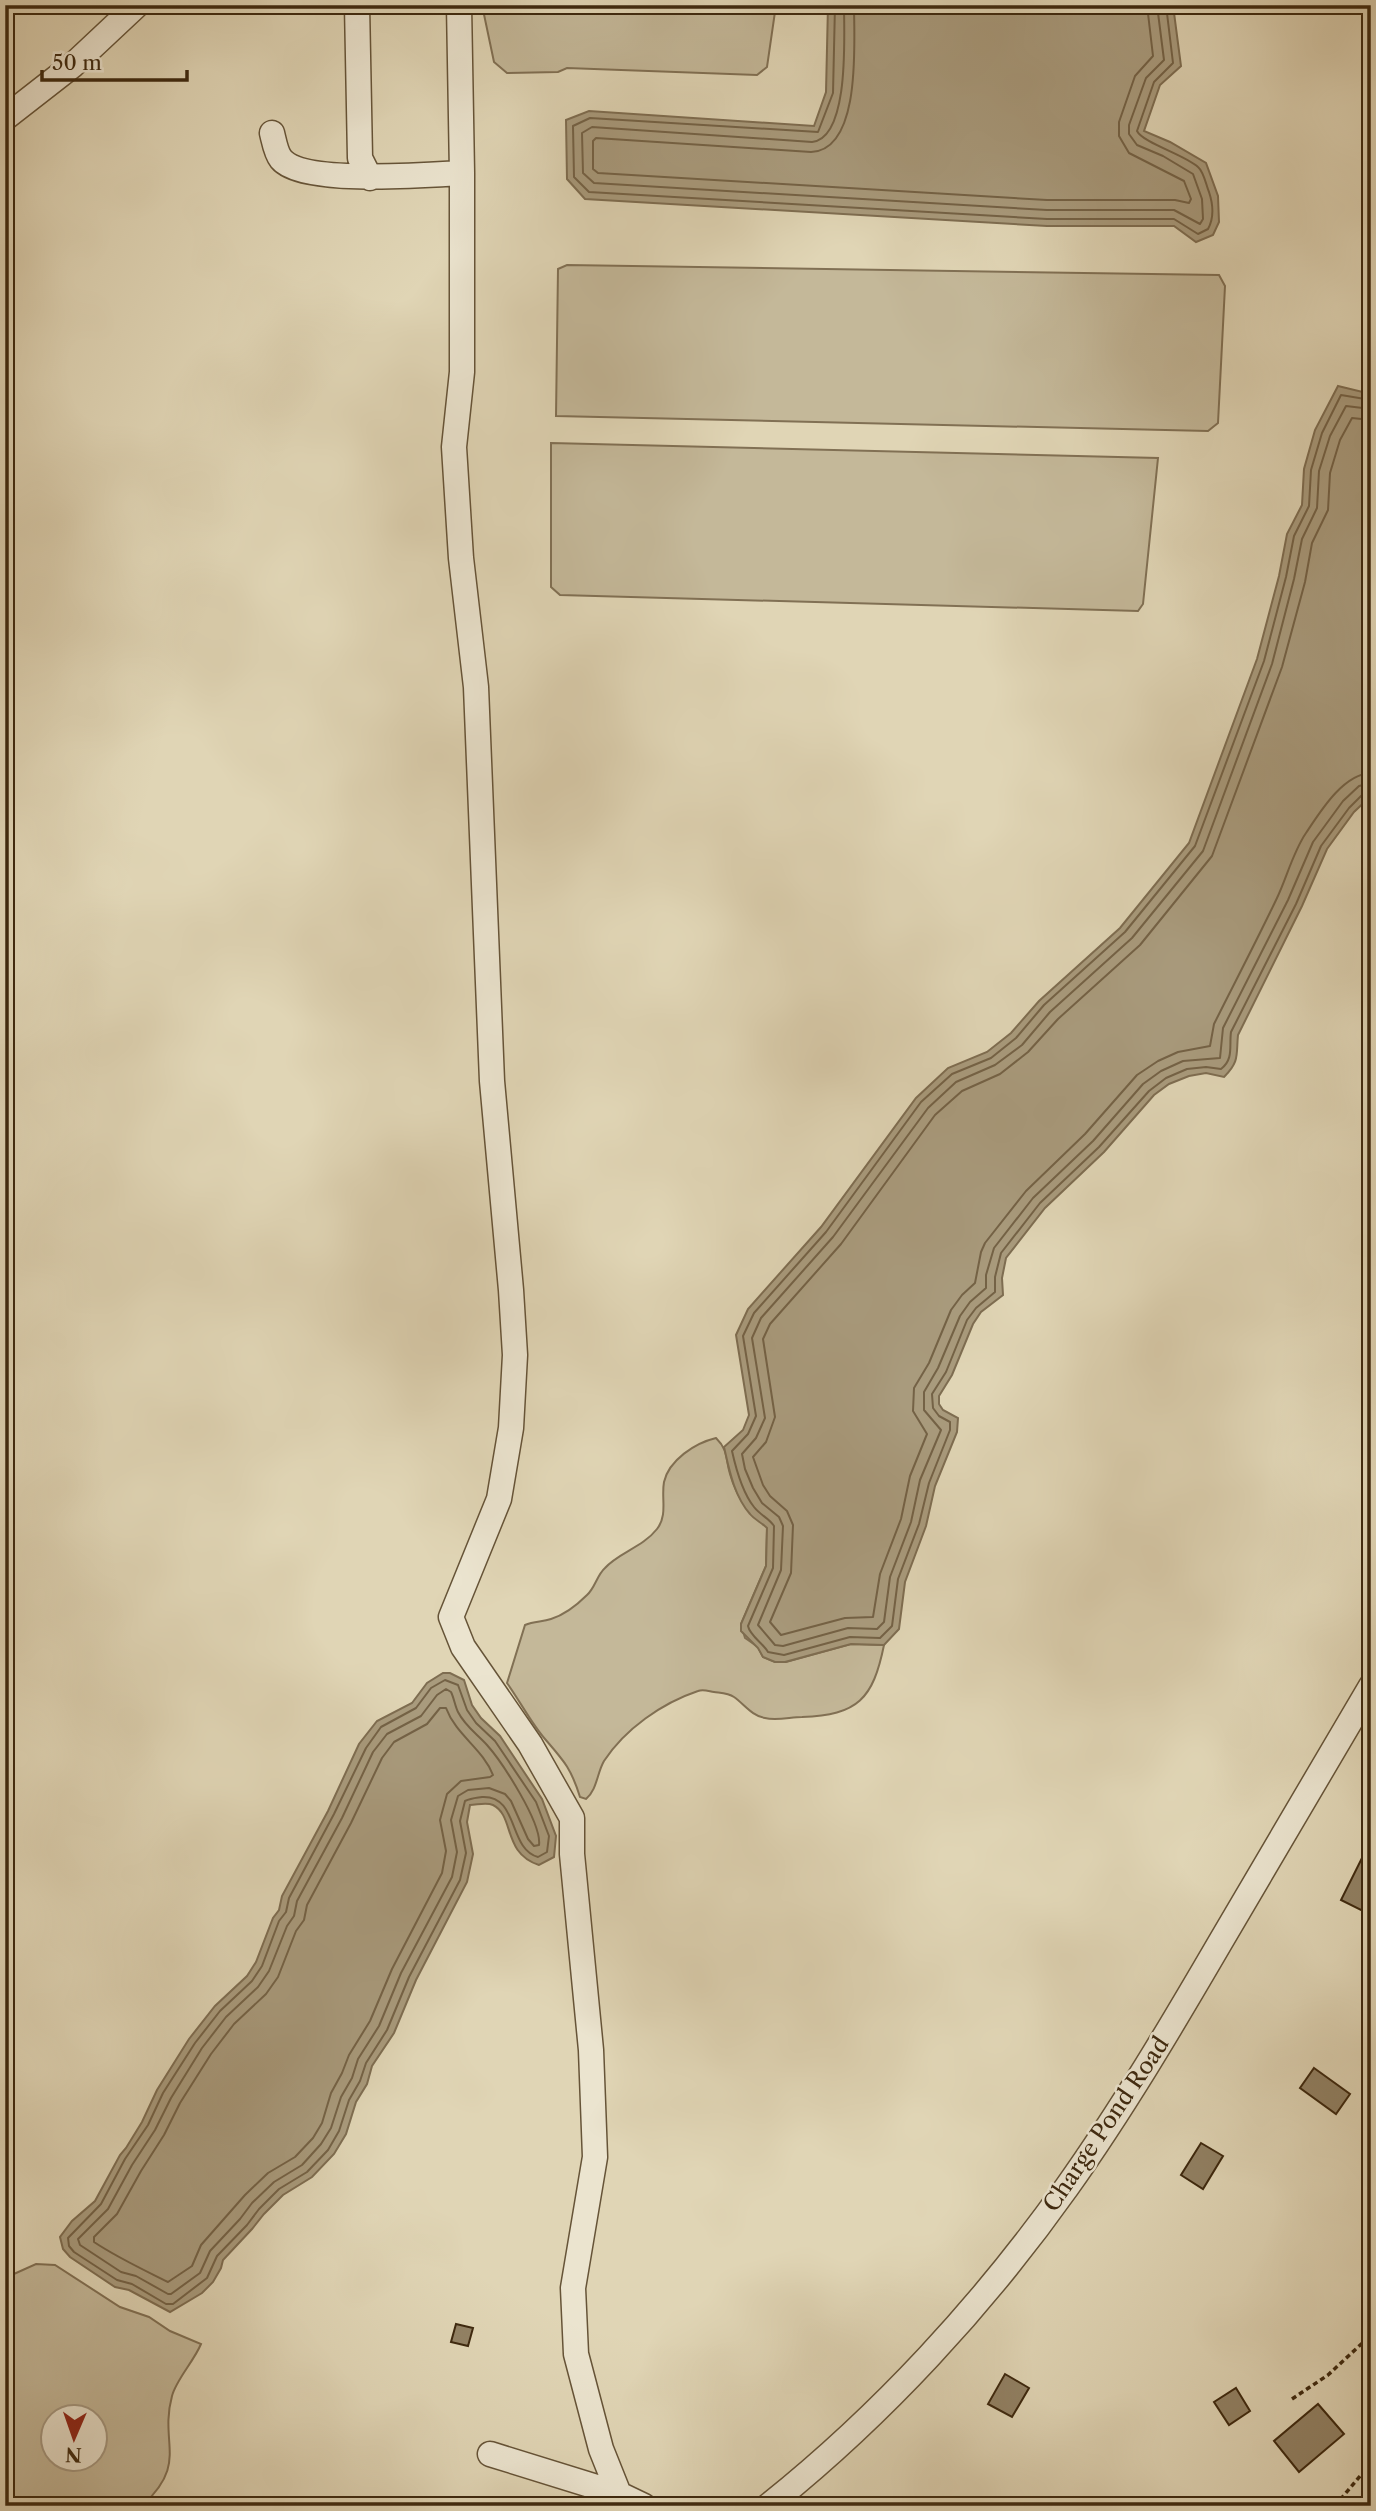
<svg xmlns="http://www.w3.org/2000/svg" width="1376" height="2511" font-family="'Libre Caslon Text',serif">
<rect width="100%" height="100%" fill="#e0d5b5"/>
<filter id="stains"><feTurbulence type="fractalNoise" baseFrequency=".00286" numOctaves="4"/><feColorMatrix values="0 0 0 0 .2 0 0 0 0 .09 0 0 0 0 .02 0 0 0 .5 -.17"/></filter>
<radialGradient id="worn" r=".72"><stop offset=".6" stop-color="#630" stop-opacity="0"/><stop offset="1" stop-color="#630" stop-opacity=".3"/></radialGradient>
<path fill="#c4b899" stroke="#817054" stroke-width="2" fill-rule="evenodd" d="M482 5H776L767 67 757 75 567 68 558 72 507 73 494 62Z
M567 265 1219 275 1225 286 1218 423 1208 431 556 416 558 269Z
M551 443 1158 458 1143 604 1138 611 560 595 551 587Z
M716 1438C729 1451 725 1458 730 1474 737 1498 747 1512 767 1527L766 1566 741 1624 745 1638 758 1647 763 1657 775 1662H786L851 1644 884 1645C873 1699 858 1715 802 1717 791 1717 776 1721 765 1718 752 1716 744 1704 734 1697 728 1693 720 1693 714 1692 708 1691 703 1689 698 1691 662 1703 625 1729 604 1761 597 1773 597 1790 586 1799L580 1797C571 1768 564 1761 545 1739 531 1723 520 1701 507 1683L525 1625C534 1621 542 1622 551 1619 564 1615 578 1604 587 1595 595 1588 597 1575 605 1568 618 1553 643 1547 657 1529 668 1515 661 1498 664 1482 669 1460 695 1443 716 1438Z
M36 2264 55 2265 120 2307 149 2317 170 2331 201 2344C194 2361 176 2380 172 2396 159 2444 189 2463 142 2506H5V2278ZM94 2416V2458H52V2416Z"/>
<path fill="#a99b7d" stroke="#7e6d51" stroke-width="2" d="M828 5H1173L1181 66 1160 85 1144 131 1170 142 1206 163 1218 196 1219 222 1213 235 1196 242 1174 226H1047L585 199 567 179 566 120 589 111 814 126 826 92Z
M1338 386 1371 394V796L1354 812 1327 849 1302 906 1238 1035C1236 1055 1240 1061 1224 1077L1206 1073 1189 1076 1169 1084 1154 1095 1104 1152 1045 1208 1006 1258 1002 1278 1003 1295 981 1312 973 1324 952 1375 939 1396V1404L943 1410 958 1418 957 1432 935 1486 926 1526 905 1582 899 1629 884 1645 851 1644 785 1662H775L763 1657 758 1648 741 1631V1624L766 1566 767 1528C762 1523 754 1519 750 1514 734 1496 729 1469 724 1447L743 1430 749 1415 736 1335 748 1309 821 1227 916 1098 948 1068 987 1052 1011 1033 1039 1001 1120 928 1189 843 1257 659 1279 576 1287 534 1302 505 1304 469 1315 430Z
M443 1673H450L464 1680 472 1705 481 1718 500 1736 542 1799 556 1836 554 1857 539 1865C502 1853 515 1816 493 1805 486 1802 477 1805 470 1805L467 1822 473 1854 467 1882 416 1980 394 2033 372 2066 367 2084 356 2102 346 2134 334 2154 312 2177 283 2195 264 2214 252 2229 223 2260 221 2268 213 2282 202 2293 170 2312 129 2290 115 2287 70 2257 63 2249 60 2237 72 2221 95 2201 120 2155 126 2148 142 2122 157 2090 189 2039 215 2006 247 1976 256 1962 273 1918 279 1910 282 1896 328 1811 359 1744 377 1721 412 1703 427 1683Z"/>
<g fill="none" stroke-linecap="round" stroke-linejoin="round">
<path stroke="#746246" stroke-width="2" d="M835 5 833 93 818 132 590 118 573 126 574 177 589 192 1047 219H1174L1198 234 1208 229C1214 218 1213 204 1209 192 1206 185 1204 172 1198 167 1185 155 1143 143 1137 131L1154 82 1173 63 1166 5
M844 5C844 34 850 138 812 142L592 127 582 133 583 173 594 183 1047 210H1174L1200 224 1203 219 1202 199 1193 174 1163 156 1137 145 1129 134V125L1146 78 1164 60 1157 5
M854 5C854 41 862 150 811 152L596 138 593 141V169L598 173 1047 200H1175L1189 203 1191 199 1184 181 1129 153 1119 136V122L1135 76 1153 56 1147 5
M1371 400 1341 395 1322 433 1311 470 1309 506 1294 536 1286 577 1264 661 1195 846 1125 932 1044 1005 1016 1038 991 1058 952 1074 921 1102 826 1232 754 1313 743 1336 756 1416 748 1434 732 1451C736 1469 742 1492 754 1507 760 1515 769 1518 774 1526L773 1568 748 1626C750 1636 763 1643 768 1652L784 1655 850 1637 880 1638 892 1626 898 1579 919 1524 929 1483 950 1430V1422L939 1416 933 1408 932 1394 946 1372 967 1320 976 1308 995 1292V1277L1001 1253 1040 1203 1099 1147 1149 1091 1166 1078 1187 1069 1206 1067 1221 1069C1234 1059 1229 1046 1231 1032L1296 904 1321 846 1349 808 1364 793 1371 792
M1371 409 1346 406 1330 436 1319 471 1317 508 1302 539 1294 579 1272 664 1203 851 1132 938 1050 1012 1022 1045 995 1065 956 1082 928 1108 833 1237 761 1318 752 1338 765 1418 756 1438 742 1454 745 1469 753 1488 762 1503 779 1517 783 1526 781 1570 758 1625 775 1645 783 1646 848 1628 877 1629 884 1622 890 1577 911 1522 920 1480 941 1430 924 1410V1392L938 1368 960 1316 970 1302 986 1288V1275L994 1248 1033 1198 1093 1141 1143 1084 1161 1071 1183 1061 1220 1058 1223 1028 1288 900 1313 842 1343 801 1359 786 1371 783
M1371 420 1352 418 1340 440 1330 473 1328 510 1312 543 1305 582 1282 667 1212 856 1140 945 1058 1019 1028 1052 1000 1074 962 1091 935 1115 841 1244 770 1324 763 1339 775 1417 766 1442 753 1457 763 1485 770 1496 787 1511 793 1525 791 1573 770 1622 781 1635 845 1618 873 1617 880 1574 901 1519 910 1476 927 1434 913 1411 914 1388 929 1363 951 1310 962 1295 975 1283 981 1252 985 1243 1026 1191 1085 1134 1137 1075 1158 1061 1178 1052 1210 1046 1214 1024C1235 982 1257 940 1277 898 1287 877 1293 852 1306 833 1320 812 1343 774 1371 773
M445 1680 458 1685 467 1710 476 1723 495 1741 536 1802 549 1836 547 1852 538 1857C508 1849 519 1795 482 1797 475 1798 471 1798 465 1801L460 1821 466 1853 460 1880 409 1977 387 2030 366 2063 360 2081 349 2100 339 2131 328 2150 307 2172 279 2189 259 2209 247 2225 217 2256 207 2278 173 2304H166L132 2284 117 2280 74 2252 69 2246 68 2238 101 2204 125 2159 148 2125 163 2093 195 2043 220 2011 252 1981 262 1966 279 1921 286 1912 289 1898 334 1814 366 1748 381 1727 416 1708 431 1688Z
M446 1689 451 1692C454 1698 455 1706 458 1712 465 1726 477 1734 487 1745 502 1762 542 1823 539 1845L534 1846 528 1839 511 1801 505 1794 489 1788 468 1790 458 1796 451 1820 457 1852 452 1877 401 1973 379 2026 358 2059 352 2078 341 2097 331 2128 321 2144 302 2165 274 2182 252 2203 240 2219 210 2251 200 2273 171 2294H168L136 2276 121 2272 80 2245 78 2239 108 2209 132 2165 155 2130 171 2098 202 2048 226 2017 258 1987 269 1971 287 1926 294 1916 297 1901 342 1818 373 1752 387 1734 421 1716 437 1695Z
M440 1708H446C456 1735 483 1749 493 1775L490 1777 461 1781 447 1794 440 1820 446 1851 442 1873 392 1969 370 2021 349 2055 342 2073 331 2093 322 2123 313 2138 295 2157 268 2173 245 2195 201 2245 192 2266 168 2282C142 2269 118 2258 94 2242V2237L117 2214 141 2171 164 2135 180 2103 211 2054 234 2024 266 1994 278 1977 296 1931 304 1920 307 1905 351 1823 382 1758 394 1742 427 1724Z"/>
</g>
<path fill="#928265" stroke="#3e290f" stroke-width="2" d="M1371 1840V1895L1363 1911 1341 1900Z
M1314 2068 1350 2094 1336 2114 1300 2088Z
M1201 2143 1223 2156 1203 2189 1181 2175Z
M456 2324 473 2328 468 2346 451 2342Z
M1005 2374 1029 2388 1012 2417 988 2404Z
M1236 2388 1250 2411 1229 2425 1214 2402Z
M1318 2404 1344 2434 1299 2472 1274 2441Z"/>
<g fill="none" stroke-linecap="round" stroke-linejoin="round">
<g stroke="#665438" stroke-width="27">
<path id="minor" d="M357 5 360 158 370 178
M5 118 73 65 137 5
M272 133C274 141 276 153 281 159 302 185 427 175 462 173L459 5
M462 173V372L454 447 461 558 476 687 492 1081 511 1290 515 1355 511 1428 499 1499 451 1617 463 1647 530 1744 572 1818V1854L591 2050 595 2157 573 2288 576 2354 601 2449 619 2494
M490 2454 619 2494 644 2506
M768 2506C881 2416 984 2304 1067 2187 1123 2108 1172 2025 1221 1941 1271 1856 1321 1771 1371 1686"/>
</g>
<path stroke="#3e290f" stroke-width="3.5" stroke-dasharray="5 3.5" stroke-linecap="butt" d="M1292 2399 1328 2375 1371 2335
M1335 2506 1371 2463"/>
<use href="#minor" stroke="#ebe4cf" stroke-width="24"/>
</g>
<g text-anchor="middle" dominant-baseline="central" stroke-width="5" stroke-linejoin="round" paint-order="stroke">
<g font-size="23" fill="#3e290f" stroke="#ebe4cf">
<text transform="translate(1106 2124) rotate(-56)">Charge Pond Road</text>
</g>
</g>
<rect width="1376" height="2511" fill="none" stroke="#e0d5b5" stroke-width="28"/>
<rect x="7" y="7" width="1362" height="2497" fill="none" stroke="#3e290f" stroke-width="3.5"/>
<rect x="14" y="14" width="1348" height="2483" fill="none" stroke="#3e290f" stroke-width="2"/>
<g transform="translate(74 2438) rotate(182)"><circle r="33" fill="#ebe4cf" stroke="#a69982" stroke-width="2"/>
<path d="M0-5L12 26L0 18L-12 26Z" fill="#8f2418"/>
<text y="-10" font-size="19" font-weight="bold" text-anchor="middle" fill="#3e290f">N</text>
</g>
<path d="M42 70v10h145v-10" fill="none" stroke="#3e290f" stroke-width="3.5"/>
<text x="52" y="70" font-size="21" fill="#3e290f" stroke="#ebe4cf" stroke-width="5" paint-order="stroke">50 m</text>
<rect width="100%" height="100%" filter="url(#stains)"/>
<rect width="100%" height="100%" fill="url(#worn)"/>
</svg>
